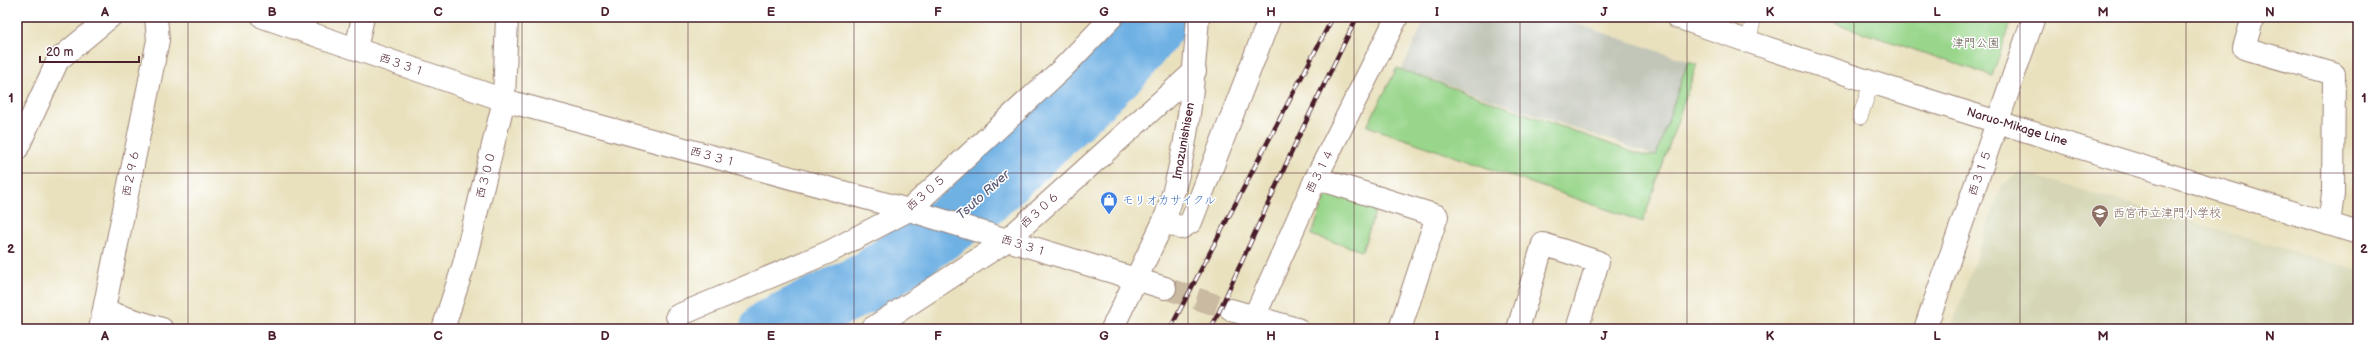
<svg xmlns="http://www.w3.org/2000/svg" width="2375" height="346" font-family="'Balsamiq Sans','Klee One',sans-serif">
<rect width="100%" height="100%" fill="#fff"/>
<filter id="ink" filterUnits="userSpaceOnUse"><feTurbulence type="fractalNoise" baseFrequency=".025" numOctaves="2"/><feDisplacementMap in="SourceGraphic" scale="8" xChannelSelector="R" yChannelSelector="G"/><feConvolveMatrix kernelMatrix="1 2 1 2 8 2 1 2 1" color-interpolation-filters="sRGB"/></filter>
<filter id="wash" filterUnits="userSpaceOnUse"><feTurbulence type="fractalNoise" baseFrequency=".012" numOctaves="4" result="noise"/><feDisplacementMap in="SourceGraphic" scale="16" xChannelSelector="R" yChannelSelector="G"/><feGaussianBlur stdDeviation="0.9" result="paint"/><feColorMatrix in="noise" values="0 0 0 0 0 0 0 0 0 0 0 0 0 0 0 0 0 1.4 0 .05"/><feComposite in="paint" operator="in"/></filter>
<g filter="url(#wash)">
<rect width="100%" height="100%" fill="#e9e1be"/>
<path fill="#d6d6b6" d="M2020 172 2358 270V329H1951L2001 186Z"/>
<path fill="#c2c6b9" d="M1426 17H1556L1691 62 1656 156 1402 69Z"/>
<path fill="#99d68b" stroke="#727a5b" d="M1817 17H2013L1992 76Z
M1688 61 1697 64 1643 222 1367 126 1397 68 1641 155 1656 156Z
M1335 189 1378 203 1362 251 1311 235 1327 195Z"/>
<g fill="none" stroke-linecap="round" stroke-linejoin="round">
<path stroke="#70b1e4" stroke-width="60" d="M770 329 869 281 967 212 1122 65 1161 17"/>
</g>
</g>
<g filter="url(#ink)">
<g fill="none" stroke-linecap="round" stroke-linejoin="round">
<path stroke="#c9baa1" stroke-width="22" stroke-dasharray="22 11" stroke-linecap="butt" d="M1165 288 1231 310"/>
<g stroke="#9a8074" stroke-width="16">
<path id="lane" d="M1748 42 1754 17
M1860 117 1872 81"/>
</g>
<g stroke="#9a8074" stroke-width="24">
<path id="street" d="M263 17 504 100 909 210 1165 288
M2253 17 2244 48 2334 74 2333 194 2329 224
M356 49 363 17
M17 149 58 60 110 17
M1316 178 1437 216 1400 329
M1164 221 1181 228 1191 222 1270 17
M1231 310 1297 329
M104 311 162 329
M677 316 829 252 909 210 1062 69 1112 17
M100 329 158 40 156 17
M443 329 464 264 504 100 507 17
M871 329 1006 241 1195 71
M1249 329 1316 178 1397 17
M1518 329 1543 244 1598 262 1577 329
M1925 329 2034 17"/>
</g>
<g stroke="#9a8074" stroke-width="24">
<path id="secondary" d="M1677 17C1902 96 2131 162 2358 233
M1112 329 1164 221C1188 156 1193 86 1198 17"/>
</g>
<use href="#lane" stroke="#fff" stroke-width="15"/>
<use href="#street" stroke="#fff" stroke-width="22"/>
<use href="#secondary" stroke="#fff" stroke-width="22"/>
<g stroke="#4a1f2b" stroke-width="4.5">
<path id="rail" d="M1170 329 1333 17
M1211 329 1298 138 1357 17"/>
</g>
<use href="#rail" stroke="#fff" stroke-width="3" stroke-dasharray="9" stroke-linecap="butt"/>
</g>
</g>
<path fill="none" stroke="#4a1f2b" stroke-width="1" stroke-opacity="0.55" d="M188 17V329M355 17V329M522 17V329M688 17V329M854 17V329M1021 17V329M1188 17V329M1354 17V329M1520 17V329M1687 17V329M1854 17V329M2020 17V329M2186 17V329M17 173H2358"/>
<defs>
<g id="shop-pin" transform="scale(0.9)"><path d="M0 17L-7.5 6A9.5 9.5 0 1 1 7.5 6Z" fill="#3f7fe0" stroke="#fff"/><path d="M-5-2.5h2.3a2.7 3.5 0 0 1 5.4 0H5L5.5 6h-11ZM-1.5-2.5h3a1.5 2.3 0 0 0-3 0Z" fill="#fff"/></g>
<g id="school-pin" transform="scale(0.9)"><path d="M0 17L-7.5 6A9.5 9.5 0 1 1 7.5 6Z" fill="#8d6e63" stroke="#fff"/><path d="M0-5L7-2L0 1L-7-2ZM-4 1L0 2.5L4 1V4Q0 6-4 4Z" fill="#fff"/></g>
</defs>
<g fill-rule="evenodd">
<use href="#shop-pin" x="1109" y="200"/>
<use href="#school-pin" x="2100" y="213"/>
</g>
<g text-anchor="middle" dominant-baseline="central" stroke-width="3" stroke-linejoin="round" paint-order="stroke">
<g font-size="12" fill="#625648" stroke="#fff">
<text x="1976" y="43">津門公園</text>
</g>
<g font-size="12" fill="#4a1f2b" stroke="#fff">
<text transform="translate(402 65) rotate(19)">西３３１</text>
<text transform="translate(2017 127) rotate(17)">Naruo-Mikage Line</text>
<text transform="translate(1184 141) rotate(-80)">Imazunishisen</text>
<text transform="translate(713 157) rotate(15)">西３３１</text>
<text transform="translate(1320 171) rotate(-64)">西３１４</text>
<text transform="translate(131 173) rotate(-79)">西２９６</text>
<text transform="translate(1980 173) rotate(-71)">西３１５</text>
<text transform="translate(486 175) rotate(-76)">西３００</text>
<text transform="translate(926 193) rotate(-41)">西３０５</text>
<text transform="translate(1040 210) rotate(-42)">西３０６</text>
<text transform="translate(1024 246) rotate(17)">西３３１</text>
</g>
<g font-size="12" fill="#366cbe" stroke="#fff" text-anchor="start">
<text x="1122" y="200">モリオカサイクル</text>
</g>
<g font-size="12" fill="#785e54" stroke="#fff" text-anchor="start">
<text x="2113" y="213">西宮市立津門小学校</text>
</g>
<g font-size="13" font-style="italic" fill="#595975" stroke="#fff">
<text transform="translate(983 195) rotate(-42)">Tsuto River</text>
</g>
</g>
<rect width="2375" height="346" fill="none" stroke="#fff" stroke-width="44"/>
<path d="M40 56v6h99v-6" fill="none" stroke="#4a1f2b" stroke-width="2"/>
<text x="46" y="56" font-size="12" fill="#4a1f2b" stroke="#ffffff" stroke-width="3" paint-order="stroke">20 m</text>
<rect x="22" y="22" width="2331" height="302" fill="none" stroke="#4a1f2b" stroke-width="1.5"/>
<g font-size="13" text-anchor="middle" font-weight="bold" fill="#4a1f2b">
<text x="105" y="16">A</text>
<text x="272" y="16">B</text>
<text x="438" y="16">C</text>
<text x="605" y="16">D</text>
<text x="771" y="16">E</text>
<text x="938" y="16">F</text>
<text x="1104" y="16">G</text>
<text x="1271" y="16">H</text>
<text x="1437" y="16">I</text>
<text x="1604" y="16">J</text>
<text x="1770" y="16">K</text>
<text x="1937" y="16">L</text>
<text x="2103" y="16">M</text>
<text x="2270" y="16">N</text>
<text x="11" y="102">1</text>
<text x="2364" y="102">1</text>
<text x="11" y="253">2</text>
<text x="2364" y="253">2</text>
<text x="105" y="340">A</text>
<text x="272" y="340">B</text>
<text x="438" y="340">C</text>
<text x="605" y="340">D</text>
<text x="771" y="340">E</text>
<text x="938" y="340">F</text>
<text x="1104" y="340">G</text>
<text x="1271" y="340">H</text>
<text x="1437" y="340">I</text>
<text x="1604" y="340">J</text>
<text x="1770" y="340">K</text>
<text x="1937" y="340">L</text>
<text x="2103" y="340">M</text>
<text x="2270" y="340">N</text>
</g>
</svg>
